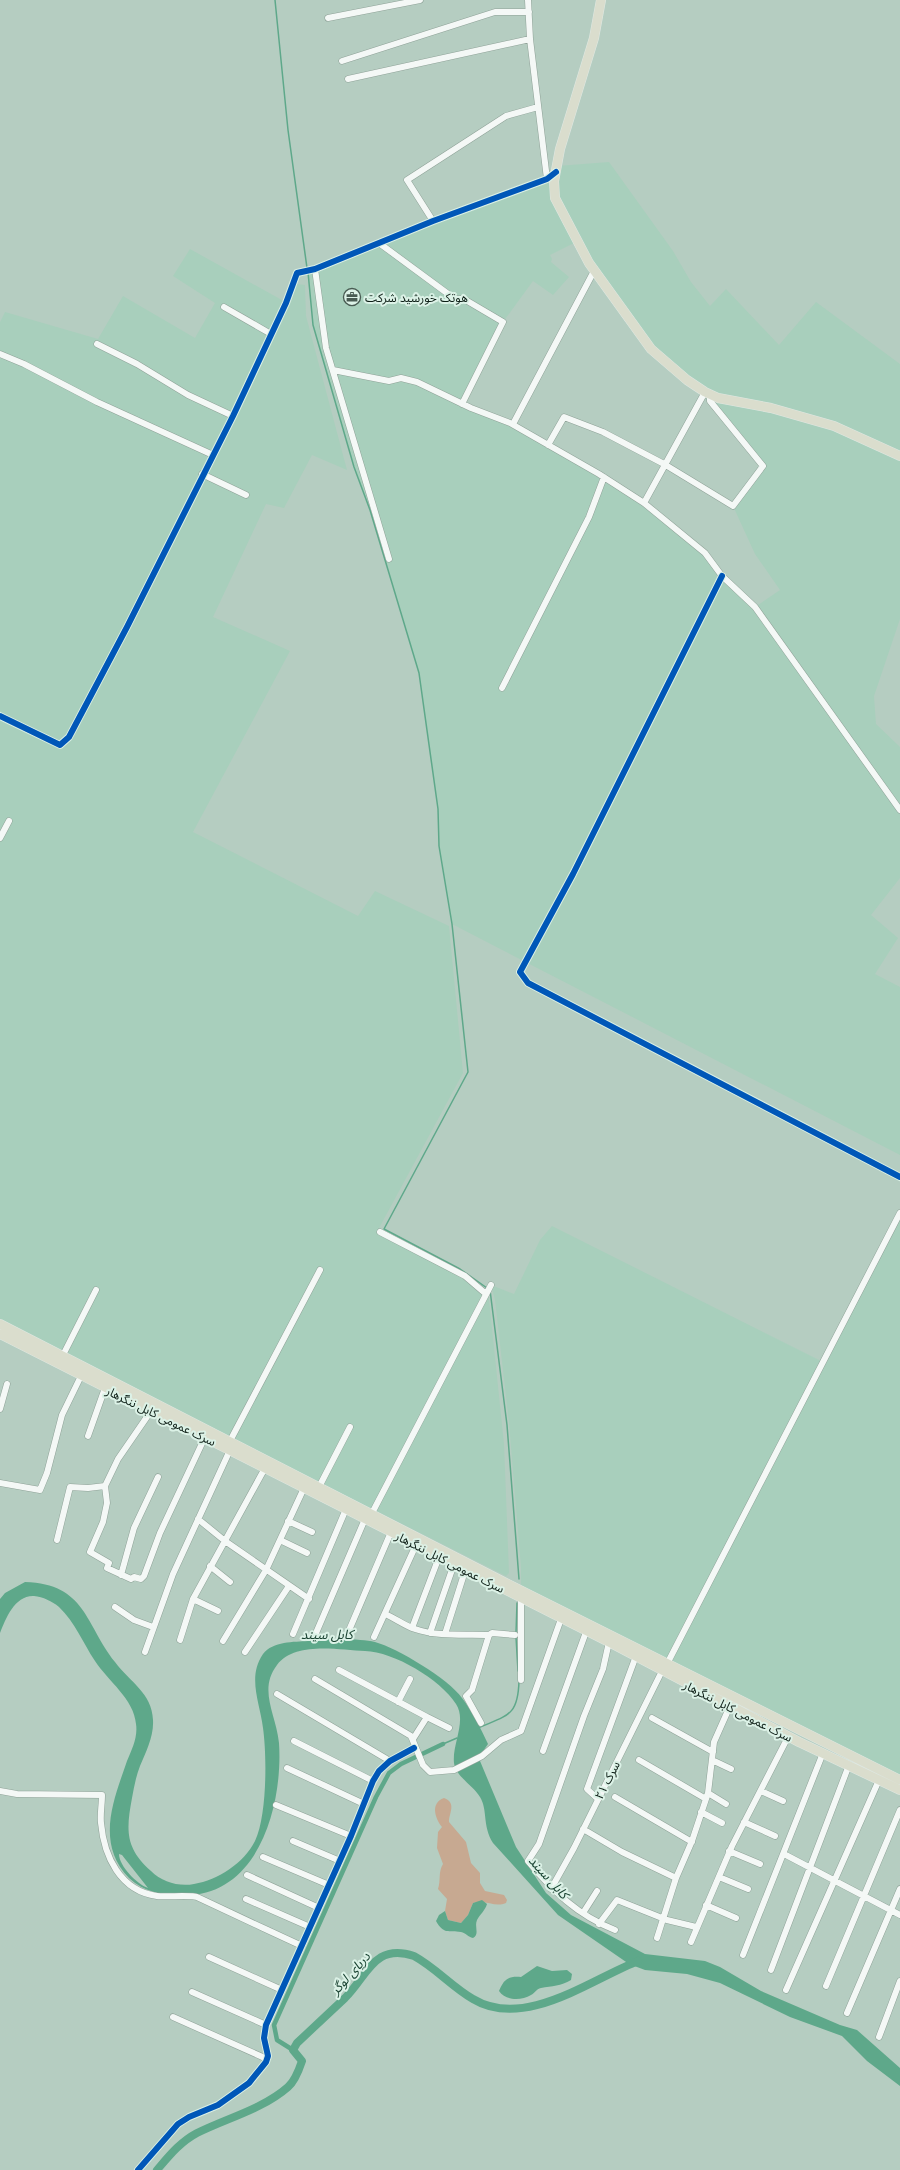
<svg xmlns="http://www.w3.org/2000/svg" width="900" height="2170" font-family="Montserrat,'Noto Sans Arabic',sans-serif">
<rect width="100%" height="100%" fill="#b5cdc1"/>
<path fill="#a8cfbc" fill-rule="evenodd" d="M609 162 673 251 691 282 710 306 726 289 779 345 816 302 900 364V619L874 696 876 724 900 747V878L871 915 898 938 875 974 900 987V1155L452 924 439 846 438 809 419 673 370 510 354 467 313 325 307 271 547 179 557 166ZM576 242 651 349 710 394V401L763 466 733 506 755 554 780 590 755 607 722 576 705 553 644 503 510 423 463 404 503 322 533 281 553 295 569 277 551 262 552 259 550 255Z
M190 249 289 304 297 284 305 285 306 316 347 470 312 455 284 508 266 504 213 617 290 651 193 832 358 916 375 891 449 926 463 1073 378 1230 488 1290 504 1444 509 1573 506 1576 165 1405 0 1319V322L5 312 98 339 123 296 195 338 215 303 173 276Z
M900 1214V1780L521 1589V1567L509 1423 495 1300 491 1285 514 1294 540 1240 552 1226 825 1363Z"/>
<path fill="#c7a991" d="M444 1798C457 1803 449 1813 449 1822L466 1842 471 1863 480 1873V1883L485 1891 504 1895 507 1900 506 1903C494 1908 487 1899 473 1903L468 1915 461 1923 448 1920 445 1911 447 1899 438 1889C441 1880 438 1872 443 1864L437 1848 438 1832 442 1827C435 1818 430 1803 444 1798Z"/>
<path fill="#5ea88a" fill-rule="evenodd" d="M25 1582C86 1584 85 1624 115 1662 130 1682 152 1693 153 1720 154 1736 146 1752 140 1766 136 1776 134 1787 132 1798 126 1830 125 1848 151 1871 162 1882 179 1887 194 1884 218 1880 244 1863 255 1841 267 1816 267 1756 263 1728 260 1703 247 1677 263 1654 273 1641 294 1642 308 1641 325 1639 359 1638 375 1642 397 1648 449 1679 462 1698 472 1711 481 1729 488 1744L479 1757 480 1761 516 1847 546 1893 571 1915 645 1954 705 1961 720 1967 761 1991 840 2025 857 2030 900 2068V2086L867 2061 842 2036 790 2017 720 1983 687 1974 645 1970 629 1964 558 1915 493 1843C482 1825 488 1810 480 1797 473 1785 456 1777 454 1763 452 1744 467 1721 456 1704 440 1679 394 1652 365 1651 338 1650 295 1641 277 1665 258 1690 276 1714 279 1743 283 1801 261 1891 190 1895 167 1896 146 1894 129 1878 95 1843 114 1799 127 1761 132 1749 138 1737 136 1724 134 1699 108 1681 95 1661 83 1643 75 1622 59 1607 52 1601 43 1597 34 1596 15 1595 6 1618 0 1633V1599L5 1593ZM119 1854 122 1855 148 1888C137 1884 119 1866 119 1854Z
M482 1900 487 1904C485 1911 480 1914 477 1920 474 1927 480 1934 473 1938 468 1937 466 1933 461 1932 448 1930 444 1935 436 1921L439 1915 445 1911 448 1920 461 1923 468 1915 473 1903Z
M537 1966 552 1971 567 1970 572 1974 571 1980C561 1986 552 1986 541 1988 536 1989 535 1993 531 1995 521 2001 506 2001 499 1991 504 1979 508 1976 521 1977Z"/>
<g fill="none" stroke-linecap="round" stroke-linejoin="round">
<path stroke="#5ea88a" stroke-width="1.5" d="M275 0 288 130 307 268
M308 272 313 325 354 467 370 510 419 673 438 809 439 846 452 924 468 1072 384 1229 460 1269 487 1288
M490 1290 507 1425 519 1579
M516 1633 517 1603
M516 1637 518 1671
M478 1728C508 1715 518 1716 519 1681
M443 1744 457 1738"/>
<path stroke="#5ea88a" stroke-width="4.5" d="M293 2050 277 2040 274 2025 376 1797 389 1773 401 1764 443 1744"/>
<path stroke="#5ea88a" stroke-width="8" d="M157 2170C169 2156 180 2142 197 2133 227 2118 263 2109 288 2087 295 2081 299 2070 302 2061L293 2050 297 2043C313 2028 329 2013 345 1998 368 1975 374 1943 414 1956 436 1968 452 1987 473 1999 524 2030 590 1980 638 1961"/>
<g stroke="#8fa298" stroke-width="7">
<path id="minor" d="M528 0 530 39 547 179
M328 18 420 0
M342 61 495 12H529
M348 79 530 39
M433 221 407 180 506 116 538 107
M379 243 455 299H464L503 322 462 404
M315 269 326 348 389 559
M224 307 271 334
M97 344 137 364 188 395 233 416
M0 354 24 364 97 402 213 455
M333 370 389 381 401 378 417 382 471 408 510 423 599 474 644 503 705 553 722 576 755 607 900 810
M513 424 594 271
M548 445 564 417 603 432 664 464 733 506 763 466 710 401V394
M202 474 246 495
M644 503 705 392
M722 576 573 874 520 972 528 983 900 1177
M502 688 589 517 604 477
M0 716 60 745 69 737 127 627 233 416 286 303 297 273 315 269 433 221 547 179 556 172
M0 838 9 821
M380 1232 465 1276 486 1294
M61 1359 96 1290
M0 1409 7 1384
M151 1411 118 1459 105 1486 107 1503 103 1522 90 1552 109 1563 107 1568 131 1579 134 1577 141 1579 144 1576 160 1533 205 1437
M88 1436 105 1388
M230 1441 320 1270
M0 1483 40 1490 47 1473 62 1415 81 1376
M319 1487 350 1427
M370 1517 491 1285
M198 1519 225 1541 309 1599
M288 1521 312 1532
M57 1540 70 1487 88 1488 105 1486
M280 1540 307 1553
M210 1566 230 1582
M121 1575 134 1528 158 1477
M193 1599 218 1611
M521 1599V1680
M115 1607 134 1620 153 1627
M385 1614C395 1618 405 1626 415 1629 438 1637 465 1634 489 1635L492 1633 515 1635
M412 1628 439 1557
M316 1633 365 1519
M430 1633 454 1564
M293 1634 346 1509
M445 1634 465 1571
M347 1635 391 1532
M374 1637 416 1545
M180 1640 193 1599 265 1468
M223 1641 266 1570 304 1488
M609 1642 603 1669 584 1716 539 1844 528 1861C554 1892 577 1915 615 1930
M145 1652 173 1574 230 1450
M245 1652 289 1586
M667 1664 900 1213
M339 1670 427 1717 413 1739
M315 1679 411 1736 423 1765 430 1772 454 1770 482 1756 501 1740 521 1731 561 1619
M277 1694 390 1761
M398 1702 410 1679
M427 1717 449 1728
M652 1718 713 1752
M481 1723 466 1696 472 1690 489 1635
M294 1741 373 1781
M543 1751 586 1632
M639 1760 706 1799
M712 1760 731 1769
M287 1768 364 1804
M0 1791 17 1794 102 1795C102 1805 100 1814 101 1823 104 1856 120 1891 157 1896 165 1897 193 1895 197 1897 231 1913 267 1930 302 1946
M761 1791 783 1801
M708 1793 726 1804
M615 1797 692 1842
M598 1799 587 1789 636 1656
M276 1805 351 1836
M701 1812 722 1823
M744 1822 775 1836
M583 1829 622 1852 676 1878
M293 1841 340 1861
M729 1851 760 1864
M784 1854 900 1915
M263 1857 329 1885
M247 1875 319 1908
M719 1877 748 1889
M551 1889 574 1848 662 1671
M246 1899 310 1927
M706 1905 736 1918
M583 1913 597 1891
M599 1924 617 1900 667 1920 696 1927
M657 1938 676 1878 692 1841 708 1793 714 1742 730 1706
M691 1942 732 1846 788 1737
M743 1955 823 1753
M209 1957 282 1990
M771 1970 849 1765
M826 1986 900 1810
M786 1990 879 1780
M192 1992 266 2025
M847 2013 900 1889
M173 2017 267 2059
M879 2037 900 1981
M138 2170 178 2124 189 2117 218 2105 249 2083 266 2062 268 2056 264 2038 266 2025 351 1836 373 1781 379 1771 390 1761 414 1748"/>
</g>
<g stroke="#dee8e3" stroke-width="10">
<path id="highway" d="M601 0 594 38 560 149 554 181 555 198 589 263 651 349 687 380 705 392 718 398 771 408 834 426 900 456
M0 1324 498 1579 900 1780
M0 1334 609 1642 799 1742 900 1790"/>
</g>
<use href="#minor" stroke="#f4f8f6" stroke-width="6"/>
<use href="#highway" stroke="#daddcd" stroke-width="9"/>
<g stroke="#dcf2e7" stroke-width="8">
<path id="cycleway" d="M722 576 573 874 520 972 528 983 900 1177
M0 716 60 745 69 737 127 627 233 416 286 303 297 273 315 269 433 221 547 179 556 172
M138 2170 178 2124 189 2117 218 2105 249 2083 266 2062 268 2056 264 2038 266 2025 351 1836 373 1781 379 1771 390 1761 414 1748"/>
</g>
<use href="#cycleway" stroke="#0057b8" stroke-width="6"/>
</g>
<defs>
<g id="office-ring" transform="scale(0.9)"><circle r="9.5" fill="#dcf2e7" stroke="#485b52" stroke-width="1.5"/><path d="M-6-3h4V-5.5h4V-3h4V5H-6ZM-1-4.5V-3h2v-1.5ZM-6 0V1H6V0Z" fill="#485b52"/></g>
</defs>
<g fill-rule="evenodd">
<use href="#office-ring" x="352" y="297"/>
</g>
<g text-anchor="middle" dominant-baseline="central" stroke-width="4" stroke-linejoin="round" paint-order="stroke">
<g font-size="12" fill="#0d1e16" stroke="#dcf2e7" text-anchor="start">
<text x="365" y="297">هوتک خورشید شرکت</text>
</g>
<g font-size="12" fill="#0d1e16" stroke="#dcf2e7">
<text transform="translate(161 1416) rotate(26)">سرک عمومی کابل ننگرهار</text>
<text transform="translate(450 1562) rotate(27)">سرک عمومی کابل ننگرهار</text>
<text transform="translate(738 1711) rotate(27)">سرک عمومی کابل ننگرهار</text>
<text transform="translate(607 1780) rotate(-63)">سرک ۲۱</text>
</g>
<g font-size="13" font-style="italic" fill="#1a4332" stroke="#dcf2e7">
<text x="327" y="1634">کابل سيند</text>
<text transform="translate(549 1877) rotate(48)">کابل سيند</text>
<text transform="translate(350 1973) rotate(-48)">دریای لوگر</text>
</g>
</g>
</svg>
